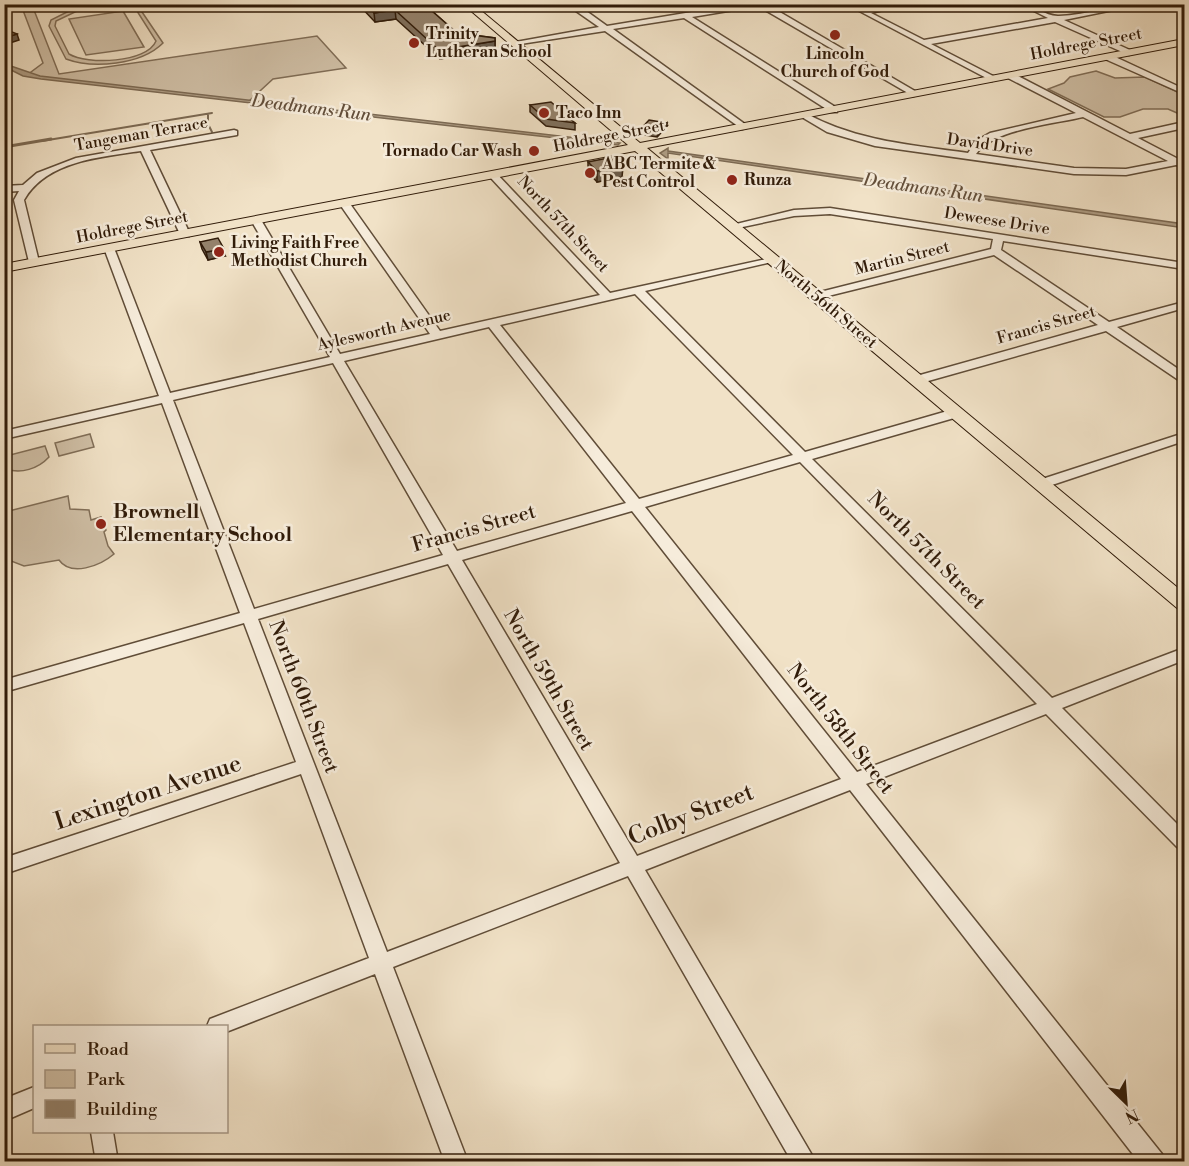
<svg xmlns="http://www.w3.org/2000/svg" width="1189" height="1166" font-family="'Libre Bodoni',serif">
<rect width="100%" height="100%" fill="#f1e2c7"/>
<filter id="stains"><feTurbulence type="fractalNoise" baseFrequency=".00333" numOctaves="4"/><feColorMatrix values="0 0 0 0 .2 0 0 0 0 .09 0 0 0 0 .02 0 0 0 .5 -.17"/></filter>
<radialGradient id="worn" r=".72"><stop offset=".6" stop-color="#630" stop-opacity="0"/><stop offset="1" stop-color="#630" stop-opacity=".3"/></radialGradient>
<path fill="#d0c0a7" stroke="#806e58" stroke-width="1.5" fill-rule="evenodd" d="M21 5H32L59 74 317 36 346 68 273 79 248 102 27 75 43 63Z
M99 5H122L140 9 163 43C141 65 93 69 66 59L49 26 51 20 69 11ZM107 7 137 11 156 41C147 63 87 65 69 54L55 26 56 21 77 11Z
M123 11 144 47 86 55 69 19Z
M1096 71 1115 78 1145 77 1184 95V116L1168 109H1143L1120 117H1104L1048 89 1064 83 1070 77Z
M90 434 94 447 59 456 55 443Z
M45 446 49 457C38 469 21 474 6 469V456Z
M68 496 70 509 89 510 91 520 101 517 106 530 104 532 108 546 114 554C100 566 71 577 59 560L24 566 11 561 5 545V512Z"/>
<path fill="#af9e86" stroke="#7c6a54" stroke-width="1.5" d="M5 64 40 76 620 143 618 145 41 79 23 76 5 67Z
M668 148V151L1184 224V228L668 153V159L660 153Z"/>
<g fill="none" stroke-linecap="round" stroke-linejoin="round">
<path stroke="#7c6a54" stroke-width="2" d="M208 115V124L212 132
M42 141 212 113"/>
<path stroke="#7c6a54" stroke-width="3" d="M4 147 51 139"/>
<g stroke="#604d38" stroke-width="3">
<path id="minor" d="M574 4H582V8L607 26 740 4H766L920 94 913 96 758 6 692 17 837 108V112H831L684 18 613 29 749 127 742 129 605 31 514 45 510 43 599 27 576 11Z
M846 4C854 4 857 8 864 9 870 10 898 4 908 4L871 13 924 40 1048 18 1020 4C1034 4 1046 17 1059 16 1088 15 1115 4 1143 4L1064 20 1132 51 1133 53 1129 55 1055 22 931 44 995 77 996 79 992 81Z
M1105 55H1111L1184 89V94L1105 59Z
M1008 74H1014L1130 134 1184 122V128L1138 138 1184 162V166L1176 165 1126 175 1074 174 875 146 827 132 800 116 807 114C857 141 912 145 968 153L976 141 990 133 1076 113 1008 78ZM1083 117 1168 161 1126 169 1074 168 976 154C993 129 1054 124 1083 117Z
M234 130 237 131V135L150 150 190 234 189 236 180 234 141 151C100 157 46 161 24 200L39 262 34 265 29 262 14 200 19 191 4 192V186L23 185 37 173 76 158Z
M493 172 496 173 610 293 776 257V261L645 291 805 452 951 410H961L962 413 961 416 812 459 1052 698 1184 648V660L1062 708 1184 831V849L1177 847 1046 714 866 784 1162 1154 1165 1162H1139L850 790 645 870 816 1162H792L628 876 393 967 468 1162H445L375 974 226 1032V1026H207L210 1019 369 958 301 774 4 874V858L296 762 244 623 4 692V680L240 613 162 403 4 439V431L159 396 104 248 105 246 114 248 170 393 330 357 251 220 256 217 261 220 340 354 430 334 339 203 344 200 348 201 440 331 600 295 490 177V173ZM635 294 793 455 639 499 500 325ZM489 327 626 503 457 551 344 361ZM333 363 443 555 254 609 173 400ZM800 462 1037 704 857 772 645 507ZM632 511 841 779 637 856 462 560ZM448 564 620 863 387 952 258 619Z
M830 208 1184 263V269L1003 241 1001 250 1109 322 1184 302V308L1117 327 1184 373V382L1180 381 1106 331 921 383H913L911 380 913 377 1098 325 994 255 816 299 810 296 812 294 991 249 993 239 830 214 794 216 733 229 728 226 794 210Z
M1184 433V441L1046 487H1036L1034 484 1036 481Z
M34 1087V1108L4 1121V1099Z
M91 1132H113L118 1162H96Z"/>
</g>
<g stroke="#301b09" stroke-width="2">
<path id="major" d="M463 4H473L640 143 1184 39V45L647 148 1184 593V610L1177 608 635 151 4 272V264L628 145Z"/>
</g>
<use href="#minor" fill="#f6ecdb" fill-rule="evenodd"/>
<use href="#major" fill="#f1e2c7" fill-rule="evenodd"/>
</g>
<path fill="#7f705d" stroke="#301b09" stroke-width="1.5" d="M358 4H424L457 33 495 38V50L440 59 396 19 375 22Z
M530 105 575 123V130L546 126 530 112Z
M667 126 657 137 639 134V131Z
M588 162 622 177 597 182 588 172Z
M200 242 225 256 208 260 202 249Z"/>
<path fill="#685b4c" stroke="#301b09" stroke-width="1.5" d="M395 10 396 19 375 22 374 13Z
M17 34 19 40 4 45V38Z
M495 41V50L440 59 439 50Z
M667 123V126L657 137 658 133Z
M623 167 622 177 597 182V171Z
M224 249 225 256 208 260 206 252Z"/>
<path fill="#94826c" stroke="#301b09" stroke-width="1.5" d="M366 4H424L457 33 495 38V41L439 50 395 10 374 13Z
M4 29 17 34 4 38Z
M551 102 575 123 546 119 530 105Z
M649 120 667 123 658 133 639 131Z
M613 157 623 167 597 171 588 162Z
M218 238 224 249 206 252 200 242Z"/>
<g fill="#8f2418" stroke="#f6ecdb" stroke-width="2">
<circle cx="835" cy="35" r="6"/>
<circle cx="414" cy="43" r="6"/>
<circle cx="544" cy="113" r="6"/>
<circle cx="534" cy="151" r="6"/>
<circle cx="590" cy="173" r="6"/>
<circle cx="732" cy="180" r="6"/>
<circle cx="219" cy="252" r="6"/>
<circle cx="101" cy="524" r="6"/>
</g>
<g text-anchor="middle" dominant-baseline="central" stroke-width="5" stroke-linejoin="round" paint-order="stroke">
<g font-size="16" font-weight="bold" fill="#301b09" stroke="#f6ecdb" text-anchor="start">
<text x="426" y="34">Trinity<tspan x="426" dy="18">Lutheran School</tspan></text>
<text x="835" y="54" text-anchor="middle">Lincoln<tspan x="835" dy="18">Church of God</tspan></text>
<text x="556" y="113">Taco Inn</text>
<text x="522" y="151" text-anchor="end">Tornado Car Wash</text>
<text x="602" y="164">ABC Termite &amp;<tspan x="602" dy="18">Pest Control</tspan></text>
<text x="744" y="180">Runza</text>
<text x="231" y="243">Living Faith Free<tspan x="231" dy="18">Methodist Church</tspan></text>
</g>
<g font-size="16" fill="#301b09" stroke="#f6ecdb">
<text transform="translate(1086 44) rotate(-11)">Holdrege Street</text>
<text transform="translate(141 134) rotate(-10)">Tangeman Terrace</text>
<text transform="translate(609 136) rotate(-11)">Holdrege Street</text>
<text transform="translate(990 145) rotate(8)">David Drive</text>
<text transform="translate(997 221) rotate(9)">Deweese Drive</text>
<text transform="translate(563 224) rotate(47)">North 57th Street</text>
<text transform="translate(132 227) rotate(-11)">Holdrege Street</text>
<text transform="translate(902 258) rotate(-14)">Martin Street</text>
<text transform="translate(826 304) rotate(40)">North 56th Street</text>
<text transform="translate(1046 325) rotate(-16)">Francis Street</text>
<text transform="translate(384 330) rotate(-13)">Aylesworth Avenue</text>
</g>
<g font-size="18" font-style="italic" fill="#634f3b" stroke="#f6ecdb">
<text transform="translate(311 108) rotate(7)">Deadmans Run</text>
<text transform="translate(923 188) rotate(8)">Deadmans Run</text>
</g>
<g font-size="20" font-weight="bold" fill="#301b09" stroke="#f6ecdb" text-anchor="start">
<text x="113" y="512">Brownell<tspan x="113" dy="23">Elementary School</tspan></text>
</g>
<g font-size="20" fill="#301b09" stroke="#f6ecdb">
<text transform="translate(474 529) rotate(-16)">Francis Street</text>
<text transform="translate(926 551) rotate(45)">North 57th Street</text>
<text transform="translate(548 680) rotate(60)">North 59th Street</text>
<text transform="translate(303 697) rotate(69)">North 60th Street</text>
<text transform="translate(840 729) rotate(52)">North 58th Street</text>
</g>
<g font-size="24" fill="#301b09" stroke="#f6ecdb">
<text transform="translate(148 793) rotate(-18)">Lexington Avenue</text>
<text transform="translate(691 815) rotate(-21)">Colby Street</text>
</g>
</g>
<rect width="1189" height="1166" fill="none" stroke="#f1e2c7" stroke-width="24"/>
<rect x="6" y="6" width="1177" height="1154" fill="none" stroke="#301b09" stroke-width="3"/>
<rect x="12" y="12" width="1165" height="1142" fill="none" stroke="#301b09" stroke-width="1.5"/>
<rect x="33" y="1025" width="195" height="108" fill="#f6ecdb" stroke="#a79887" stroke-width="1.5"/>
<rect x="45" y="1044" width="30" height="9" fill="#f1e2c7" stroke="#a79887" stroke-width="1.5"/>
<text x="87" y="1055" font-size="18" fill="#301b09">Road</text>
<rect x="45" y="1070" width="30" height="18" fill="#d0c0a7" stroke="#a79887" stroke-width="1.5"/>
<text x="87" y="1085" font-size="18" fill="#301b09">Park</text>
<rect x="45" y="1100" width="30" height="18" fill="#94826c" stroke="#a79887" stroke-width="1.5"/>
<text x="87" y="1115" font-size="18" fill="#301b09">Building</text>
<g transform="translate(1126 1103) rotate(155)" stroke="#f6ecdb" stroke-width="4.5" paint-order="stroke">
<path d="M0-4.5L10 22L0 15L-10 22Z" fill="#301b09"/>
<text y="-9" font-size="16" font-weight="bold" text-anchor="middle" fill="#301b09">N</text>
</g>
<rect width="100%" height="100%" filter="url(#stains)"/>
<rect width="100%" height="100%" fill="url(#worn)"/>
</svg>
